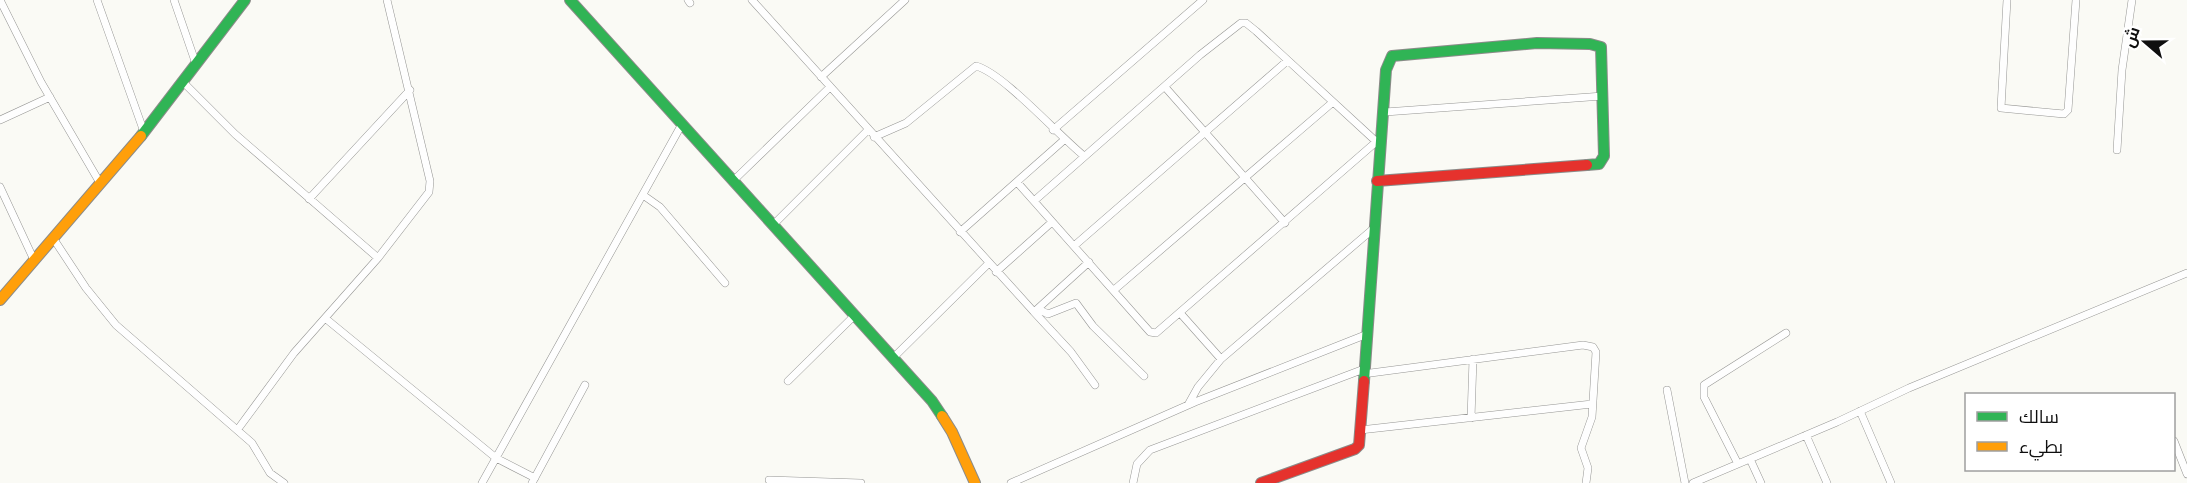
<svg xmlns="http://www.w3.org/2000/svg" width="2187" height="483" font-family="Lora,Cairo,serif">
<rect width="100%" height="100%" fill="#fafaf5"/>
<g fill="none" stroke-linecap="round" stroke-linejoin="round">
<g stroke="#959593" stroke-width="8">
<path id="street" d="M0 0 41 82 100 183
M97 0 144 132
M174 0 196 64
M688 0 690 3
M752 0 1034 312 1089 262
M2007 0 2001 108 2064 114 2068 110 2076 0
M821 77 905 0
M182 81 235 134 378 258
M1165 87 1285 223
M1385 112 1603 96
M0 120 50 97
M1053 130 1203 0
M874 137 906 123 976 66C1003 73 1058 135 1084 156
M2117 150 2122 70 2132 0
M733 181 830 87
M1017 182 1150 332 1156 333 1376 142
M0 187 34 260
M643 195 660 207 725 283
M309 199 410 90
M1034 201 1200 55 1241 23H1246L1256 31 1380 145
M773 225 868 130
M960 232 1064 140
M53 238 86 288 116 325 252 443 270 473 284 483
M1074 246 1287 61
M996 272 1052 222
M1114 290 1333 102
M1038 309 1048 314 1076 303 1093 326 1144 376
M1034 312 1071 352 1095 385
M1181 314 1221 359 1373 229
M325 318 496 458 535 478
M893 358 988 264
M1363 374 1583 345 1593 347 1596 352 1592 417 1581 448 1588 468 1586 483
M788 381 855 315
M1667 390 1685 483
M1188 405 1198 387 1221 359
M1860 411 1891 483
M1471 418 1473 359
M238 429 294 353 378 258 429 192 430 181 387 0
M1360 430 1592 404
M1806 435 1827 483
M2174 441 2187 474
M1750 459 1761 483
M1738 464 1704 397V385L1786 333
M769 480 861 483
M482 483 682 124
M532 483 585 385
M1011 483 1195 402 1365 335
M1133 483 1137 464 1150 450 1364 369
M1693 483 1837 422 1909 388 2187 273"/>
</g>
<g stroke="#8b8b89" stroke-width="12">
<path id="fast" d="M570 0 932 401 942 416
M141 136 245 0
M1364 381 1386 70 1392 56 1537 43 1590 44 1601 47 1604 156 1599 164 1587 165"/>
</g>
<g stroke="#8b8b89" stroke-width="12">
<path id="slow" d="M0 300 141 136
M942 416 952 432 975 483"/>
</g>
<g stroke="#8b8b89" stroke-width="12">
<path id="jam" d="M1377 181 1587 165
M1261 483 1355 449 1359 445 1364 381"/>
</g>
<use href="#street" stroke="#fefefe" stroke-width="7"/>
<use href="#fast" stroke="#30b455" stroke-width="10"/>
<use href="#slow" stroke="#ff9f0a" stroke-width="10"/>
<use href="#jam" stroke="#e5322d" stroke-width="10"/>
</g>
<rect x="1965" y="393" width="210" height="78" fill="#ffffff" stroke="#9f9f9f" stroke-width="1.5"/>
<rect x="1977" y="412" width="30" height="9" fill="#30b455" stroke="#9f9f9f" stroke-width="1.5"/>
<text x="2019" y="423" font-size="18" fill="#0f0f0f">سالك</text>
<rect x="1977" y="442" width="30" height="9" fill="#ff9f0a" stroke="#9f9f9f" stroke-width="1.5"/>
<text x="2019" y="453" font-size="18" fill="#0f0f0f">بطيء</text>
<g transform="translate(2145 42) rotate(290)" stroke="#ffffff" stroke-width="4.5" paint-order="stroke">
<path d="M0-4.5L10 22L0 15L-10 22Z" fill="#0f0f0f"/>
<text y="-9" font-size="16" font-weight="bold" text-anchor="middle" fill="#0f0f0f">ش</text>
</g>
</svg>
